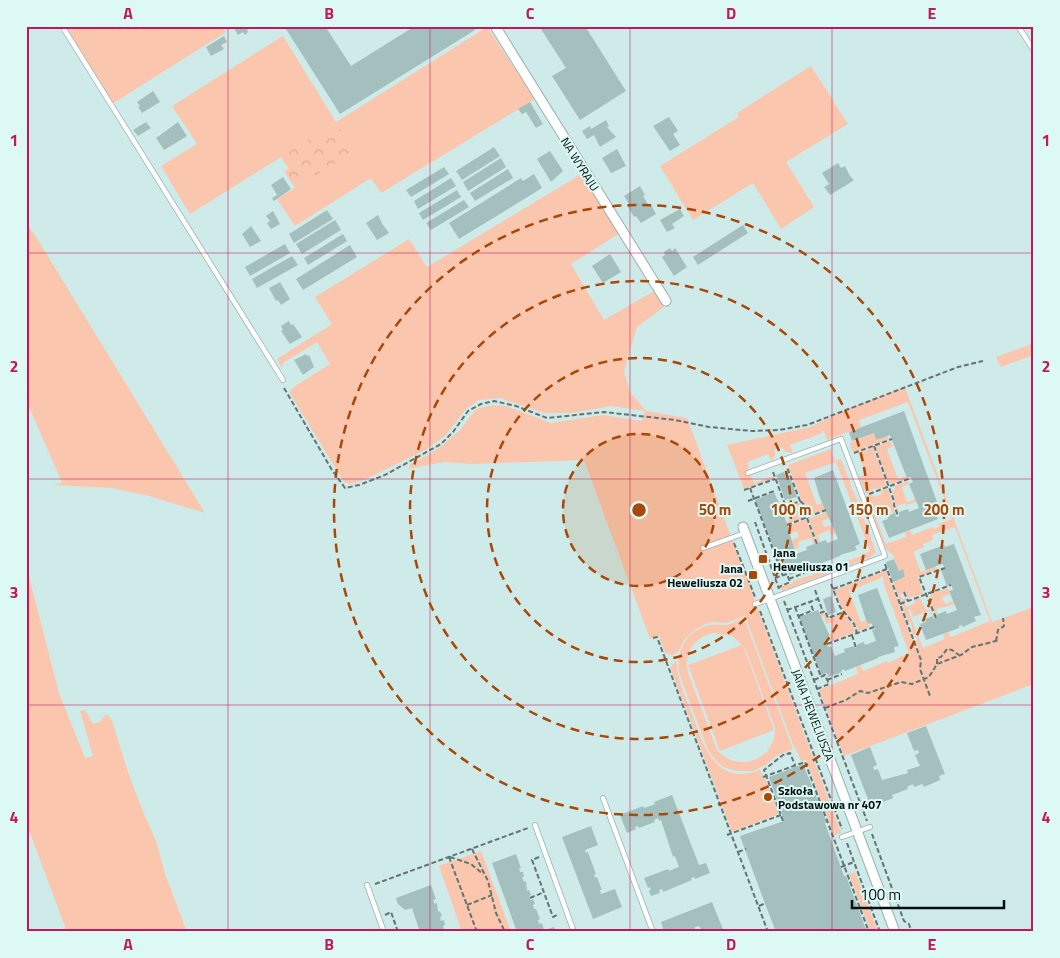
<svg xmlns="http://www.w3.org/2000/svg" width="1060" height="958" font-family="'Titillium Web',sans-serif">
<defs>
<pattern id="forest-crowns" width="20" height="18" patternUnits="userSpaceOnUse" patternTransform="scale(1.25)"><rect width="20" height="18" fill="#fbc6ae"/><path d="M2 6a3 3 0 1 1 6 0M12 15a3 3 0 1 1 6 0" fill="none" stroke="#d6a995"/></pattern>
</defs>
<rect width="100%" height="100%" fill="#cfebe9"/>
<path fill="#fbc6ae" fill-rule="evenodd" d="M66 26H223L226 32 112 104Z
M487 27 535 99 381 193 371 178 295 226 277 199 354 151 336 123 190 214 161 166 197 144 172 106 283 36 336 122Z
M811 66 848 124 786 162 814 207 781 229 753 183 693 220 660 166 739 117 737 113Z
M583 173 620 233 571 264 604 320 654 291 664 307 637 327 624 371 630 392 646 411 687 418 841 833 834 835 806 760 801 761 795 747H794L745 616 727 623 713 622 705 624 696 629 685 639 678 652 672 655 665 653 659 636 650 639 584 460 472 464 444 462 408 469 410 464 428 455 444 444 460 430 476 409 493 405 506 406 551 423 603 415 642 421 645 411 611 406 571 413H544L500 398 479 400 466 409 446 435 427 449 364 480 350 484 344 482 289 392 294 387 330 364 317 342 283 363 282 368 277 359 332 324 315 297 409 239 427 267Z
M26 222 38 240 205 513 149 496 112 488 53 485 61 483V480L26 400Z
M1034 343V355L1001 367 996 357Z
M905 387 992 622 1034 607V684L844 756 819 690 858 674 856 667 860 665 863 671 887 661 888 663 909 653 883 582 884 581 882 576H881V578L849 591 861 622 867 620 870 627 858 631 855 624 841 607 835 590 886 570 917 652 919 651 916 643 917 640 916 636 913 634 911 623 908 622 902 605 905 604 907 607 915 603 914 600 920 598 926 610 929 609 933 616H932L929 611 913 617 910 609 908 610 923 648 945 639 943 634 948 632 951 637 990 621 955 527 932 535 933 540 923 544 924 547 915 551 914 554 921 572 936 566 937 569 918 577 923 594 908 598 905 592 900 594 902 599 906 598 907 601 901 603 885 562 893 582 905 577 903 569 899 571 893 555 886 549 866 497 872 494 874 497 882 494 881 491 887 489 889 491 895 513 893 514 890 507 874 513 886 544 906 537 905 532 910 530 912 535 933 527 934 529 940 526 939 524 952 519 908 402 859 420 861 427 827 440 824 431H822V433L790 445 793 453 786 452 782 447 775 449V456L771 461 768 454 747 462 749 469 747 470 755 483 773 476 774 478 744 489 727 445 810 427 847 409Z
M874 433 876 440 888 435 889 439 854 452 852 451 850 443Z
M890 441 892 445 894 446 887 449 898 479 906 476 907 479 892 484 888 482 875 448 877 446Z
M871 448H873L886 483V487L874 489 866 494 859 477 866 474 858 453Z
M831 449 835 461 841 459 851 485V490H853L862 513 860 515 861 518 864 519 876 552 871 557 782 591 780 587 793 583V581L815 574V572L819 570 817 565 822 563 824 569 864 555V554L870 551 836 462 805 473 817 505 823 502 826 509 813 514 810 509 802 502 788 465Z
M908 481 909 484 902 487 907 502 916 499V502L906 505 905 503 897 506 899 512H898L892 492 895 489 894 486Z
M799 503 808 511 809 516 786 524 785 522 791 519 788 510 783 512 782 510Z
M827 512 829 518 822 521 824 527 832 525 836 533 831 535 829 530 818 535 820 542 818 543 809 519Z
M804 520H807L816 544 814 545 811 538 798 542 799 547 794 549 792 540 799 537 797 531 790 534 787 526Z
M26 565 59 693 85 758 93 756 80 711 85 710 93 724 100 722 105 715H108L112 721 127 769 138 799 157 844 165 874 187 932H67L26 822Z
M948 588 950 594 942 597 945 604 953 601 955 604 936 609 938 614 936 615 929 600 931 597 930 594Z
M825 613 827 619 843 613 853 625 855 632 830 642 828 635 834 632 831 622 826 624 824 616 821 617 820 614Z
M744 618 793 749 776 756 766 765 753 771H736L723 767 716 761 708 750 680 676C674 653 686 630 710 625 715 624 720 625 725 625 731 625 738 620 744 618ZM715 633 732 636 742 645 688 665 720 751 774 730 743 645 745 648 775 728C776 760 738 774 717 750L688 673C683 653 695 636 715 633Z
M677 660C676 677 684 693 690 708 702 741 713 788 760 770L764 778H765L778 812 777 815 732 832 670 667Z
M481 851 511 932H462L439 866Z
M855 872 878 932H871L849 874Z"/>
<path fill="url(#forest-crowns)" d="M336 123 355 151 295 188 284 171 289 169 281 157Z"/>
<path fill="#a4c0be" d="M234 26H252L247 30 248 32 245 35 243 32 238 35 233 27Z
M284 26H325L351 66 415 26H473L475 30 340 114Z
M539 26H585L626 91 580 120 552 76 566 68Z
M224 36 227 42 221 45 224 49 211 56 206 47Z
M153 91 160 102 142 113 138 107 140 106 137 102Z
M530 102 543 124 536 128 526 112 522 114 518 109Z
M669 117 678 131 673 134 680 145 670 151 653 126Z
M606 120 609 126 607 127 616 137 600 147 594 135 587 139 582 131 590 126 591 129Z
M146 122 151 128 138 136 133 130Z
M178 122 187 136 164 150 156 138Z
M494 147 500 156 462 180 456 171Z
M617 149 626 166 611 173 602 158Z
M550 151 563 171 551 182 537 159Z
M501 158 506 167 468 191 463 182Z
M838 163 841 168 845 166 850 176 853 179V181L830 195 824 187 829 184 822 173Z
M444 167 449 174 411 197 406 190Z
M508 169 513 178 475 201 470 193Z
M534 174 542 188 459 239 449 223 521 178 523 181Z
M283 177 291 189 274 201 272 198 277 195 271 185Z
M451 178 456 186 418 209 414 201Z
M640 186 645 195 643 196 649 206 651 205 656 214 641 223 636 216 634 217 627 205 629 204 624 196Z
M457 190 461 197 423 220 419 213Z
M464 200 469 207 431 230 426 223Z
M680 209 684 216 672 224 675 228 667 232 660 220Z
M327 210 333 219 294 243 289 234Z
M273 211 280 224 271 229 267 223 270 221 266 216Z
M378 215 383 225 389 233 377 240 366 223Z
M335 220 341 230 302 254 296 244Z
M743 225 748 233 698 265 693 257Z
M251 226 261 241 250 247 242 234Z
M343 234 347 241 308 265 304 258Z
M285 244 290 253 250 276 245 267Z
M350 245 357 257 303 290 296 279Z
M670 248 672 251 675 248 687 267 674 276 662 257 665 255 664 252Z
M610 254 621 272 603 283 592 266Z
M292 256 298 265 257 288 252 279Z
M280 282 290 299 281 305 278 300 276 301 269 288Z
M289 321 291 325 293 324 302 337 290 344 281 331 283 330 281 326Z
M306 354 307 356 309 355 314 367 303 375 294 360Z
M904 411 941 513 936 515 938 519 889 538 882 521 888 519 887 516 895 513 896 517 899 516V512L908 509 909 512 919 508 909 484 913 482 911 478 910 477 907 478 890 435 876 440 874 433 852 441 849 432Z
M833 470 860 544 855 546 857 550 840 555V556L830 560 806 569V567L803 569V570L790 575 788 571 783 573 755 500 774 492 783 512 796 554 807 550 806 547 826 540 827 543 838 539 820 498 814 478Z
M784 472 787 479 790 478 797 497 785 500 776 475Z
M954 544 981 615 974 617 976 621 963 627 962 625 959 626V628L926 640 920 624 926 622 925 619 933 616 934 619 937 617 936 615 946 611 947 614 957 610 949 591 953 590 951 584 947 586 941 570 945 569 944 566 942 564 926 570 920 554 944 545 945 547Z
M894 559 899 571 903 569 905 577 893 582 886 562Z
M877 588 899 646 894 647 895 652 878 657V658L868 662 845 671 844 669 841 671 842 672 828 677 827 673 821 675 799 617 818 610 829 634V639L827 640V643L828 647 831 646 835 656 845 652 844 649 854 646 855 648 857 647V645L858 644 864 642 865 645 876 641 872 630 875 629 871 623 869 624 866 620 858 595Z
M831 596 836 612 828 615 823 599Z
M926 726 945 774 939 776 940 780 924 787 922 784 914 787 913 784 907 787 908 789 892 795 893 798 876 805 874 800 869 802 851 755 870 747 877 765 873 767 874 770 878 769 882 780 908 773 907 770 920 766 915 755 919 753 918 750 914 751 907 733Z
M803 764 827 823H825L844 876H846L867 932H776L764 901 740 836 784 821 769 777Z
M672 795 699 865 706 863 710 873 695 879 694 877 691 878 692 880 663 892 662 889 659 890 660 893 651 896 649 891 651 890 650 887 648 888 644 878 668 869 669 871 679 867 675 856 673 857 661 820 659 821 658 818 654 820 655 822 639 828 638 826 635 827 636 829 627 833 620 815 643 806 644 808 650 806 655 804 654 802Z
M591 826 598 845 585 850 586 853 588 852 596 874 594 875 595 878 597 877 602 890H600L601 894 615 889 622 907 593 919 562 837Z
M516 854 521 868H519L520 872H523L524 877H522L524 882 526 881 527 891 529 890 531 895 529 896 530 900 533 899 535 904 533 905 534 909H536L540 919 538 920 539 924 542 923 544 930 554 927 556 932H517L492 863Z
M431 885 436 899 433 900 435 904 437 903 438 912 440 911 442 916 440 917 441 921 444 920 445 925 443 926 444 930 447 929 448 932H420L412 908 405 910 398 904 396 898Z
M712 902 724 932H703L699 926 695 927V930L690 932H664L661 922Z"/>
<g fill="none" stroke-linecap="round" stroke-linejoin="round">
<g stroke="#97b2b0" stroke-width="6">
<path id="lane" d="M62 26 283 380
M1018 26 1034 51
M748 473 841 439 885 556 770 599
M703 548 745 533
M755 604 770 599
M603 798 653 932
M535 825 574 932
M842 837 870 827
M367 885 384 932"/>
</g>
<g stroke="#97b2b0" stroke-width="11">
<path id="street" d="M495 26 666 301
M743 527 895 932"/>
</g>
<path stroke="#637473" stroke-width="2" stroke-dasharray="5 2.5" stroke-linecap="butt" d="M284 388 332 470 345 488 359 485 385 475 441 444 453 432 468 411 481 404 494 401 516 406 547 418 604 412 675 420 709 427 752 431 779 430 807 425 958 367 983 361
M874 446 894 501V505L898 516
M854 453 892 439
M773 472 786 507 782 508
M750 488 783 576
M744 490 775 479
M869 494 911 478
M748 501 774 491
M800 501 810 510 812 516
M786 507 800 501 787 467
M807 518 817 544
M755 522 779 589
M787 525 826 510
M734 543 755 597
M885 564 921 660 920 669 930 696
M775 578 787 574 790 582 779 587
M789 579 804 573
M831 584 840 607 854 624 857 633
M833 589 887 569
M815 590 823 612
M904 592 908 601
M784 601 867 821
M900 604 951 585
M795 607 821 677
M787 610 818 599
M760 611 842 829
M820 613 825 611 828 618 844 612
M799 616 813 610 810 602
M936 618 919 577 945 568
M852 635 856 648
M653 638 657 637 768 932
M996 641 998 630 1004 626 1003 618
M827 644 874 627
M937 664V658L941 657 947 649 952 650 959 655
M814 680 825 675 829 684 817 689
M827 680 842 674
M825 708 846 700 860 691 868 693 901 682 912 684 929 677 937 664 961 655 972 647 1000 640
M763 777 805 762 869 932
M783 821 764 770 783 755 790 753 795 765
M872 834 904 921 909 924 911 931
M727 835 781 815
M847 843 880 932
M472 849 488 881 496 913 505 932
M738 852 746 849
M449 857 477 932
M450 857 471 864 483 874
M539 857 532 860 553 917 559 914
M841 867 854 862
M375 884 528 828
M530 898 544 892
M467 905 492 895
M759 906 766 903
M385 915 391 912 398 932"/>
<use href="#lane" stroke="#fff" stroke-width="4.5"/>
<use href="#street" stroke="#fff" stroke-width="9"/>
</g>
<path fill="none" stroke="#c2185b" stroke-width="1" stroke-opacity="0.55" d="M228 26V932M430 26V932M630 26V932M832 26V932M26 253H1034M26 479H1034M26 705H1034"/>
<circle cx="639" cy="510" r="76" fill="#a94707" fill-opacity=".12"/>
<g fill="none" stroke="#a94707" stroke-width="2.5" stroke-dasharray="9 6">
<circle cx="639" cy="510" r="76"/>
<circle cx="639" cy="510" r="152"/>
<circle cx="639" cy="510" r="229"/>
<circle cx="639" cy="510" r="305"/>
</g>
<g fill="#a94707" stroke="#dcf9f6" stroke-width="2">
<rect x="758" y="554" width="10" height="10" rx="2.5"/>
<rect x="748" y="570" width="10" height="10" rx="2.5"/>
<circle cx="768" cy="797" r="5"/>
</g>
<g text-anchor="middle" dominant-baseline="central" stroke-width="4" stroke-linejoin="round" paint-order="stroke">
<g font-size="12" fill="#071010" stroke="#dcf9f6">
<text transform="translate(580 164) rotate(58)">NA WYRAJU</text>
<text transform="translate(813 715) rotate(69)">JANA HEWELIUSZA</text>
</g>
<g font-size="12" font-weight="bold" fill="#071010" stroke="#dcf9f6" text-anchor="start">
<text x="773" y="552">Jana<tspan x="773" dy="14">Heweliusza 01</tspan></text>
<text x="743" y="568" text-anchor="end">Jana<tspan x="743" dy="14">Heweliusza 02</tspan></text>
<text x="778" y="790">Szkoła<tspan x="778" dy="14">Podstawowa nr 407</tspan></text>
</g>
</g>
<circle cx="639" cy="510" r="8" fill="#a94707" stroke="#dcf9f6" stroke-width="2.5"/>
<g font-size="15" text-anchor="middle" font-weight="bold" fill="#a94707" stroke="#dcf9f6" stroke-width="4" stroke-linejoin="round" paint-order="stroke">
<text x="715" y="515">50 m</text>
<text x="791" y="515">100 m</text>
<text x="868" y="515">150 m</text>
<text x="944" y="515">200 m</text>
</g>
<rect width="1060" height="958" fill="none" stroke="#dcf9f6" stroke-width="55"/>
<path d="M852 900v8h152v-8" fill="none" stroke="#071010" stroke-width="2.5"/>
<text x="860" y="900" font-size="15" fill="#071010" stroke="#dcf9f6" stroke-width="4" paint-order="stroke">100 m</text>
<rect x="28" y="28" width="1004" height="902" fill="none" stroke="#c2185b" stroke-width="2"/>
<g font-size="16" text-anchor="middle" font-weight="bold" fill="#c2185b">
<text x="128" y="19">A</text>
<text x="329" y="19">B</text>
<text x="530" y="19">C</text>
<text x="731" y="19">D</text>
<text x="932" y="19">E</text>
<text x="14" y="146">1</text>
<text x="1046" y="146">1</text>
<text x="14" y="372">2</text>
<text x="1046" y="372">2</text>
<text x="14" y="598">3</text>
<text x="1046" y="598">3</text>
<text x="14" y="823">4</text>
<text x="1046" y="823">4</text>
<text x="128" y="950">A</text>
<text x="329" y="950">B</text>
<text x="530" y="950">C</text>
<text x="731" y="950">D</text>
<text x="932" y="950">E</text>
</g>
</svg>
